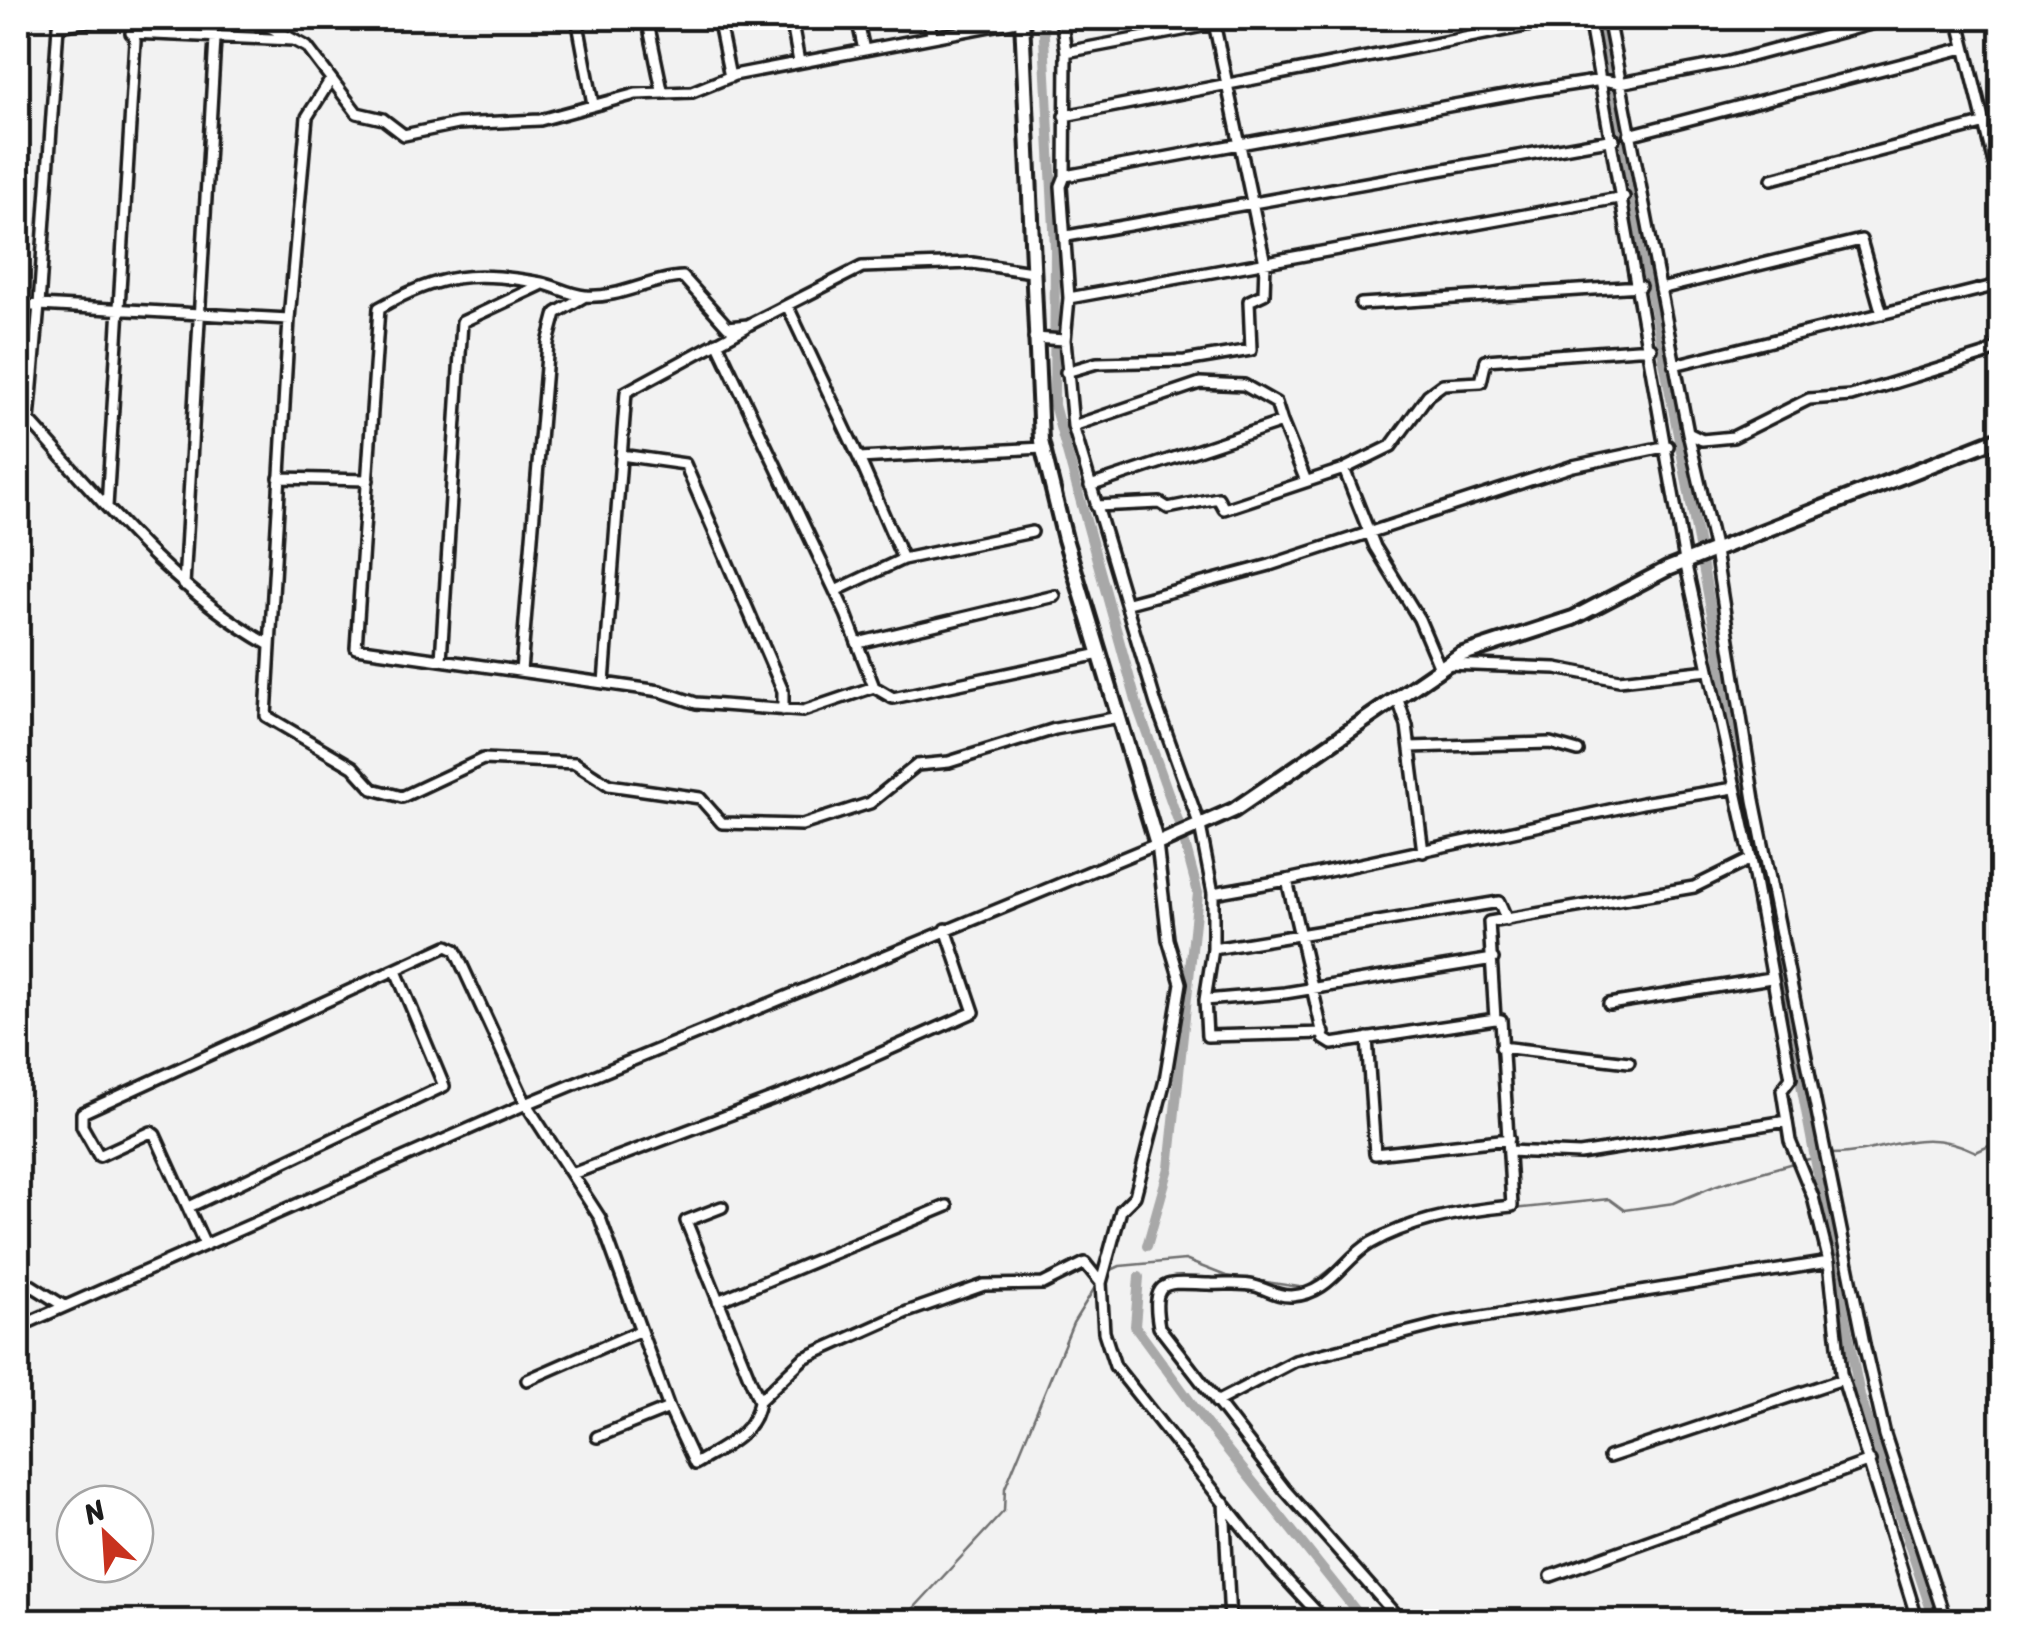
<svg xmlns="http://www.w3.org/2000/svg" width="2019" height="1639" font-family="Sriracha,sans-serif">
<rect width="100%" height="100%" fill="#f2f2f2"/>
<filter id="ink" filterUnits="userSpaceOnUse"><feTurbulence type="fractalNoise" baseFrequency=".01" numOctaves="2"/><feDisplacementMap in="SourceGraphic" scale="20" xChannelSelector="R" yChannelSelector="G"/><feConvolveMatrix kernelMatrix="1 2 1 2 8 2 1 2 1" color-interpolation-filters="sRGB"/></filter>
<g filter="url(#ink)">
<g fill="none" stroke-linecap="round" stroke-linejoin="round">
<path stroke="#707070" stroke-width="2.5" d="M1829 1154C1885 1155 1918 1123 1976 1152L2002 1140
M1801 1161 1822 1156
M1512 1209 1609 1199 1624 1210 1674 1203 1717 1185 1793 1163
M1109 1271 1120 1266 1185 1260 1226 1276 1306 1288 1369 1240
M901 1622 1004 1511 1005 1488 1073 1323 1097 1284"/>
<path stroke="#a8a8a8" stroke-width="10" d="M1043 18 1055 248 1054 405 1138 708 1181 829 1198 893 1169 1168 1147 1246
M1599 18 1860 1396 1935 1622
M1139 1277 1135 1326 1205 1422 1365 1622"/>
<g stroke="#1c1c1c" stroke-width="16">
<path id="street" d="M253 18 307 47 357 113 383 119 404 135 457 124 540 120 636 94 692 92 734 75 1022 20
M577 18 593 104
M647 18 662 90
M718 18 730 77
M791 18 799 62
M857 18 864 50
M928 18 932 34
M1061 18 1066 52 1065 176 1061 186 1069 298 1065 340 1073 426 1156 704 1200 826 1213 893V949L1205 1000 1207 1036 1324 1033
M1564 18 1591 28
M1589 18 1685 561 1751 859 1791 1078 1782 1090 1790 1141 1813 1197 1829 1262 1841 1373 1918 1622
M1608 18 1688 433 1715 551 1754 800 1864 1344 1885 1435 1946 1622
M1958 18 2002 196
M131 33 293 40
M1066 52 1246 18
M331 79 307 117 289 319 266 716 353 767 373 789 402 797 483 759 575 763 609 785 700 798 722 823 802 825 870 803 917 765 949 762 1055 729 1119 717
M1064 116 1562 19
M1629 135 1964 48
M1065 176 1536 90 1602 80 1620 83 1729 62 1893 18
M1772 179 1986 123
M1067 236 1614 139
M1032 272 972 263 862 267 748 325 728 327 683 277C651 278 619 299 585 296 570 295 555 286 541 283 474 270 438 274 379 308L356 648 660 691 696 703 803 711 874 687 893 698 1100 654
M1660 289 1861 240 1882 314
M1069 298 1624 197
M1361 304 1640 286
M787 305 859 458
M18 307 39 305 58 26 108 18
M1034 338 1065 340
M717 342 846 614 874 687
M1674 365 2002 284
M1066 372 1097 363 1185 361 1251 350 1249 301 1264 294 1265 263 1213 18
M1073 426 1200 383 1244 385 1276 403 1282 422
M1688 433 1702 440 1733 437 1809 399 1851 396 1984 355 2002 344
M621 455 685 464 783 691V710
M1344 469 1375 547 1419 619 1439 666
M279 478 368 480
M1090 486 1282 422 1306 481
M1096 506 1160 503 1168 508 1218 498 1224 509 1344 469 1391 446 1428 395 1443 384 1481 382 1486 360 1651 348
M107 507 135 41 130 18
M903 559 1032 532
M184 585 215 39
M835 591 903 559 859 458 1043 448
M1128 603 1270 565 1573 466 1668 446
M858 643 1055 596
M268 644C170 588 104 503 29 420L39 305 289 319
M441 660 462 322 541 285
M1447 664 1556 668 1619 680 1709 670
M521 671 548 343 556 313 585 296
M604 683 626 392 746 327
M1397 697 1407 726 1423 852
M1410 747 1550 743 1578 751
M1213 893 1287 880
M1213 949 1499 902 1507 920
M1205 1000 1285 993 1493 959
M1609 1004 1771 978
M1495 1019 1332 1044 1324 1039 1287 880 1642 803 1734 788
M1367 1038 1375 1154 1509 1139
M1501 1047 1629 1062
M1509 1151 1580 1154 1787 1121
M572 1174 809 1085 974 1012 946 929
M189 1207 444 1086 396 971
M205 1245 155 1135 151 1132 99 1156 82 1126V1113L447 946 455 950 526 1104 600 1218 669 1408 695 1464C721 1448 755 1435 759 1401L686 1221 722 1207
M18 1277 64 1306
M718 1301 947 1206
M18 1327 526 1104 1157 844 1168 939 1181 983 1165 1080 1135 1196 1121 1210 1101 1283 1104 1332 1115 1366 1272 1564 1326 1622
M527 1380 639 1331
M759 1401 804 1358 907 1312 984 1285 1043 1284 1085 1263 1101 1283
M1216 1402 1295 1361 1444 1323 1829 1262
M597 1437 669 1408
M1609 1457 1843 1379
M1224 1502 1230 1622
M1551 1576 1870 1461
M1402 1622 1285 1490 1159 1327C1150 1276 1167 1283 1209 1284 1223 1285 1241 1282 1255 1286 1267 1289 1278 1297 1292 1296 1330 1294 1342 1260 1371 1243 1411 1220 1467 1210 1512 1206L1501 1020 1495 1019 1489 922 1694 887 1751 859"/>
</g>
<g stroke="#1c1c1c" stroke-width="20">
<path id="secondary" d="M1022 18 1041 441 1065 539 1157 844 1234 810 1460 655 1573 618 1667 569 2002 437"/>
</g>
<use href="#street" stroke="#fff" stroke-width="9"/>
<use href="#secondary" stroke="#fff" stroke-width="12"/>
</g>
</g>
<rect width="2019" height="1639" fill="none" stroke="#fff" stroke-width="60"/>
<rect x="30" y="30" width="1959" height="1579" fill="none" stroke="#1c1c1c" stroke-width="4" filter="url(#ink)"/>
<g transform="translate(105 1534) rotate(335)"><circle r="48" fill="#ffffff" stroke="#a4a4a4" stroke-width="2.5"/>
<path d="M0-8L18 38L0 25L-18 38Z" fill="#c8321e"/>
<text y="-15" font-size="28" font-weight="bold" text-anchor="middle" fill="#1c1c1c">N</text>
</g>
</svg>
